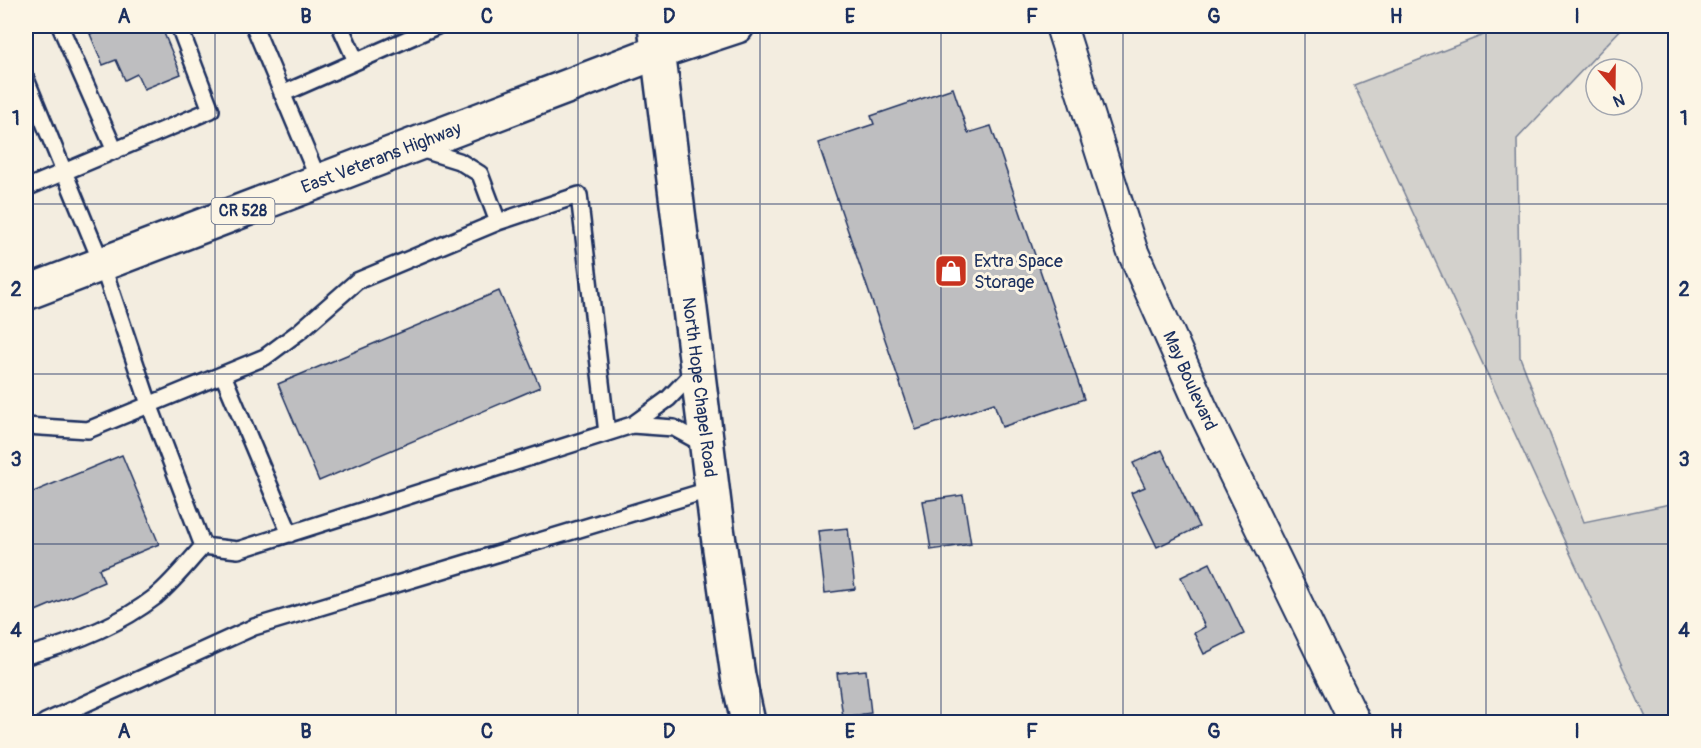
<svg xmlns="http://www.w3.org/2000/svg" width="1701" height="748" font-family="Pangolin,sans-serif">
<rect width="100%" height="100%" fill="#f3ede0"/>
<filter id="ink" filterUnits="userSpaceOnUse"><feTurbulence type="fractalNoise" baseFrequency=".0167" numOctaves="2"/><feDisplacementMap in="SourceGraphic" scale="12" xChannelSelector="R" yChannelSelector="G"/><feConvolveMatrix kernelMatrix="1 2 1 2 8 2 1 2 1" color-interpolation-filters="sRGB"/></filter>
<g filter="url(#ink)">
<path fill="#d3d1cc" stroke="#778095" stroke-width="1.5" d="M1507 26H1624L1517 139 1520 357 1584 522 1675 503 1676 645 1673 649 1676 655 1675 722H1648L1354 85Z"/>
<path fill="#bebec0" stroke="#1b2f5e" stroke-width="1.5" d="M102 26H161L181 74 144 89 137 74 125 80 116 60 103 65 90 34 103 28Z
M953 88 968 133 991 126 1084 399 1002 427 994 403 916 430 818 143 874 124 871 116Z
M499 291 540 387 319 481 278 384Z
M1162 450 1199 527 1157 547 1131 493 1145 487 1133 463Z
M122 455 159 544 99 569 104 582 26 615V495Z
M963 495 971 544 931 550 923 501Z
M848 528 855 589 825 593 818 531Z
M1210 563 1244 634 1204 654 1194 633 1205 627 1181 577Z
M866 670 871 713 843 717 837 673Z"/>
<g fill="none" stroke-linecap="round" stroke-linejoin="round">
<g stroke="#1b2f5e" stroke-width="20">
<path id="service" d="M60 26 115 151
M254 26 319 181
M340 26 356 61
M26 79 102 264 149 404 203 546
M282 94 437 26
M417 148 459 161 480 174 498 222
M26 188 211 110 179 26
M223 375 290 534
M632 425 674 428 705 445
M26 426 88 430 265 357 300 331 357 281 498 222 579 195 607 433
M203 546 238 550 632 425 668 399 695 371
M26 656C70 644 118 626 155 597 173 582 188 563 203 546
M45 722 254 627 712 489"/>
</g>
<g stroke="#1b2f5e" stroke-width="34">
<g id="minor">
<path id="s1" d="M1061 26 1132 250 1201 406 1355 722"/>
</g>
</g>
<g stroke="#1b2f5e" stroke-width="38">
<g id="secondary">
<path id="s2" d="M655 26 717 528 738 676 748 722"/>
</g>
</g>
<g stroke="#1b2f5e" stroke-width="38">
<g id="primary">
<path id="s3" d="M26 293 658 52 737 26"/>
</g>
</g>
<use href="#service" stroke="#fcf5e5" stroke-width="15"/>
<use href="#minor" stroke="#fcf5e5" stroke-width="30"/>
<use href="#secondary" stroke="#fcf5e5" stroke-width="33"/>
<use href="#primary" stroke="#fcf5e5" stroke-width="33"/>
</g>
</g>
<path fill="none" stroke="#1b2f5e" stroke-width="1.5" stroke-opacity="0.55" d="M215 26V722M396 26V722M578 26V722M760 26V722M941 26V722M1123 26V722M1305 26V722M1486 26V722M26 204H1676M26 374H1676M26 544H1676"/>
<defs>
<g id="shop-square" transform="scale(1.725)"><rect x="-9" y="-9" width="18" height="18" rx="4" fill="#c8321e" stroke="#fcf5e5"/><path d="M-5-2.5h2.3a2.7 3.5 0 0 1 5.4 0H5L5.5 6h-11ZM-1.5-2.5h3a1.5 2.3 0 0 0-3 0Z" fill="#fff"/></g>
</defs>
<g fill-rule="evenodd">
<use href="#shop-square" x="951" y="271"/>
</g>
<g text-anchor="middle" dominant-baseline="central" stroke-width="6" stroke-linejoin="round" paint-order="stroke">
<rect fill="#fcf5e5" stroke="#5e6a86" stroke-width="1.5" x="211.5" y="198" width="63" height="26" rx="4.5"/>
<g font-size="16" font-weight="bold" fill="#1b2f5e">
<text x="243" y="211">CR 528</text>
</g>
<g font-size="18" fill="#1b2f5e" stroke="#fcf5e5">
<text stroke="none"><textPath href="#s3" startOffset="380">East Veterans Highway</textPath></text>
<text stroke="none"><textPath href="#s1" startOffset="378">May Boulevard</textPath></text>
<text stroke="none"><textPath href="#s2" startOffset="364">North Hope Chapel Road</textPath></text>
</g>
<g font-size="18" fill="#1b2f5e" stroke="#fcf5e5" text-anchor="start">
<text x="974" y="261">Extra Space<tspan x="974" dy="21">Storage</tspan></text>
</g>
</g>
<rect width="1701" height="748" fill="none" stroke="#fcf5e5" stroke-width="66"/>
<g transform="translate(1614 87) rotate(160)"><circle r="28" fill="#fcf5e5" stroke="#a2a6af" stroke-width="1.5"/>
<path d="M0-4.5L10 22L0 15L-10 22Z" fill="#c8321e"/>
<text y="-9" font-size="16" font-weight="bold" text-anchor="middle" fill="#1b2f5e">N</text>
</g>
<rect x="33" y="33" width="1635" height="682" fill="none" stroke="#1b2f5e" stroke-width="2"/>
<g font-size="20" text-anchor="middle" font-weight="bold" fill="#1b2f5e">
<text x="124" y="23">A</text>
<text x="306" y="23">B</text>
<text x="487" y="23">C</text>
<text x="669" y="23">D</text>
<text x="850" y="23">E</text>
<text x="1032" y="23">F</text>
<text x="1214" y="23">G</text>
<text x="1396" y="23">H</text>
<text x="1577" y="23">I</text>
<text x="16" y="125">1</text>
<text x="1684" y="125">1</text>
<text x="16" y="296">2</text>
<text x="1684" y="296">2</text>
<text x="16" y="466">3</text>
<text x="1684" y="466">3</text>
<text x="16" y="637">4</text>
<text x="1684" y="637">4</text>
<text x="124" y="738">A</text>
<text x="306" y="738">B</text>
<text x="487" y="738">C</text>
<text x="669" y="738">D</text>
<text x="850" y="738">E</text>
<text x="1032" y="738">F</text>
<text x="1214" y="738">G</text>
<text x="1396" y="738">H</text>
<text x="1577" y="738">I</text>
</g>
</svg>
